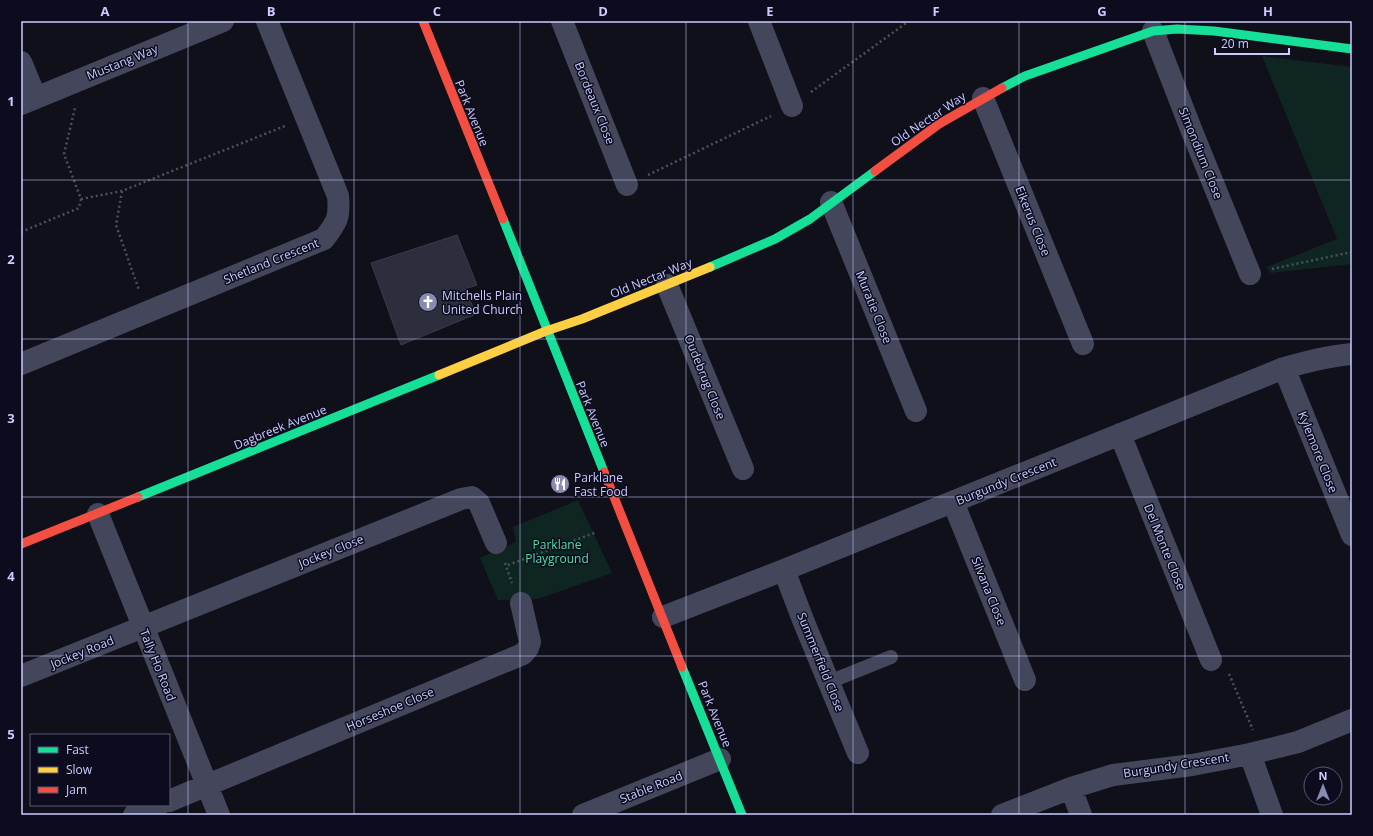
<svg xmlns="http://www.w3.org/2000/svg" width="1373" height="836" font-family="'Open Sans',sans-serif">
<rect width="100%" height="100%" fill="#10101a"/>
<path fill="#0f2522" d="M1262 56 1352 67V264L1270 273 1267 267 1337 239Z
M578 500 612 573 538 599 498 600 480 558 516 542 513 527Z"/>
<path fill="#2d2e3d" stroke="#3a3a4f" d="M457 235 477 285 465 289 476 314 401 345 371 263Z"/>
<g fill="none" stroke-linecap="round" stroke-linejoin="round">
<path stroke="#44555e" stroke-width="2.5" stroke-dasharray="2 3" stroke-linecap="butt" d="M811 92 909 21
M648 175 771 116
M122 191 116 225 139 290
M81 199 122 191 285 126
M21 232 79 208 81 199 64 154 75 108
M1272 269 1352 252
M505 563 512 583
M508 565 597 532
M1229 674 1253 730"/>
<path stroke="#44475b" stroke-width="14" d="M829 682 891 657"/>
<path stroke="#44475b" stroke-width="22" d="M562 21 627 185
M759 21 792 106
M1153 31 1191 129 1250 274
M21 62 36 98
M983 98 1083 344
M21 104 223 21
M831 202 916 411
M667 285 743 469
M21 364 324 239C337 222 340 218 338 196L267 21
M1284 368 1352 535
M1120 434 1211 660
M953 502 1025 680
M98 514 219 815
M784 570 803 620 858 753
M663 617 784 570 1284 368C1306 362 1328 356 1352 354
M21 676 461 499 472 497 479 503 496 543
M1250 754 1272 815
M1071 788 1081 815
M169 801 523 654 528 648 530 642 521 603
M134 815 159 805
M583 815 720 759
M1002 815 1071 788 1113 775 1192 765 1250 754 1298 742 1352 720"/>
<path stroke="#16e098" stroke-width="9" d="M1002 88 1025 76 1153 31 1177 29 1214 31 1352 49
M503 219 604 472
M710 267 775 239 810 219 875 171
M138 497 439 375
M682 667 742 815"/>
<path stroke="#ffcf43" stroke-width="9" d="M439 375 546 331 582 319 710 267"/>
<path stroke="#f24e42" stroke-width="9" d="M423 21 503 219
M875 171 939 124 1002 88
M604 472 682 667
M21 544 138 497"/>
</g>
<path fill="none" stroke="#c9ccff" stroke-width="1" stroke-opacity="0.55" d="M188 21V815M354 21V815M520 21V815M686 21V815M853 21V815M1019 21V815M1185 21V815M21 180H1352M21 339H1352M21 497H1352M21 656H1352"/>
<defs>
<g id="church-disc" transform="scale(1)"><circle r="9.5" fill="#888aaf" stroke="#0c0c1e"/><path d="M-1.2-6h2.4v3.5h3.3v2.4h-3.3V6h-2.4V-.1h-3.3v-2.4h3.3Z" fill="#fff"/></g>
<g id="restaurant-disc" transform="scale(1)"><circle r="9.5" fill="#888aaf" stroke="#0c0c1e"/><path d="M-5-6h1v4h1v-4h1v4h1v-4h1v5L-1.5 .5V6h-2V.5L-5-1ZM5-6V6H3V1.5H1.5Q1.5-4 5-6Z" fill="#fff"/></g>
</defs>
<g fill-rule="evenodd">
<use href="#church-disc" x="428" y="302"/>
<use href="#restaurant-disc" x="560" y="484"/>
</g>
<g text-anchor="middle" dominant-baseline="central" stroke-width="3" stroke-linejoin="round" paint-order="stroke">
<g font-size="12" fill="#c9ccff" stroke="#0c0c1e">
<text transform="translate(122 62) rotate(-22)">Mustang Way</text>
<text transform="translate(595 103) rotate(68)">Bordeaux Close</text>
<text transform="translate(472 113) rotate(68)">Park Avenue</text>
<text transform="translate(928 119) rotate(-34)">Old Nectar Way</text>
<text transform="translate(1201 153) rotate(68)">Simondium Close</text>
<text transform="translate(1033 221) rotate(68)">Eikerus Close</text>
<text transform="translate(271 261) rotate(-22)">Shetland Crescent</text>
<text transform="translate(651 278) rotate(-22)">Old Nectar Way</text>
<text transform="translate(874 307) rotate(68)">Muratie Close</text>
<text transform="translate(705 377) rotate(68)">Oudebrug Close</text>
<text transform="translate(593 414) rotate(68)">Park Avenue</text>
<text transform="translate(280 427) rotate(-22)">Dagbreek Avenue</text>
<text transform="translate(1318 452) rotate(68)">Kylemore Close</text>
<text transform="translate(1006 481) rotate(-22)">Burgundy Crescent</text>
<text transform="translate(1165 547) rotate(68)">Del Monte Close</text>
<text transform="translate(331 551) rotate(-22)">Jockey Close</text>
<text transform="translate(989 591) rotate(68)">Silvana Close</text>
<text transform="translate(82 652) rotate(-22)">Jockey Road</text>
<text transform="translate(821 662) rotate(68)">Summerfield Close</text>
<text transform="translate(158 665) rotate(68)">Tally Ho Road</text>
<text transform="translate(390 709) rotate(-23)">Horseshoe Close</text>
<text transform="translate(715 714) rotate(68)">Park Avenue</text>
<text transform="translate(1176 765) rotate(-9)">Burgundy Crescent</text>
<text transform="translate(651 787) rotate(-22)">Stable Road</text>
</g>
<g font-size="12" fill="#c9ccff" stroke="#0c0c1e" text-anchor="start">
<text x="442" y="295">Mitchells Plain<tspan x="442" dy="14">United Church</tspan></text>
<text x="574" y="477">Parklane<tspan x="574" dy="14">Fast Food</tspan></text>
</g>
<g font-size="12" fill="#55dea5" stroke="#0c0c1e">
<text x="557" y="544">Parklane<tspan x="557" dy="14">Playground</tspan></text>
</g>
</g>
<rect width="1373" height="836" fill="none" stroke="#0c0c1e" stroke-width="44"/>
<rect x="30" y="734" width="140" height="72" fill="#0c0c1e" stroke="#585978"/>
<rect x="38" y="747" width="20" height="6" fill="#16e098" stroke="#585978"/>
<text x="66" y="754" font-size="12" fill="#c9ccff">Fast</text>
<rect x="38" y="767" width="20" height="6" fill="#ffcf43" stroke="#585978"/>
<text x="66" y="774" font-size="12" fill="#c9ccff">Slow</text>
<rect x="38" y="787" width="20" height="6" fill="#f24e42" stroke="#585978"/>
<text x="66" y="794" font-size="12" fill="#c9ccff">Jam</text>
<g transform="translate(1323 786)"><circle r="19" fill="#0c0c1e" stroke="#585978"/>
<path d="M0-3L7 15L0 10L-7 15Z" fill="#888aaf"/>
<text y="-6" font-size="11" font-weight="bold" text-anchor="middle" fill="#c9ccff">N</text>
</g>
<path d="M1215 48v6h74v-6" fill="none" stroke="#c9ccff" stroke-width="2"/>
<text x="1221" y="48" font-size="12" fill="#c9ccff" stroke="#0c0c1e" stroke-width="3" paint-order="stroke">20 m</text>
<rect x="22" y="22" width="1329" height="792" fill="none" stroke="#c9ccff" stroke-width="1.5"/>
<g font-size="13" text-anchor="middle" font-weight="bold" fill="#c9ccff">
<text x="105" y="16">A</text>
<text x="271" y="16">B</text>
<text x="437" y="16">C</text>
<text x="603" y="16">D</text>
<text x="770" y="16">E</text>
<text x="936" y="16">F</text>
<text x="1102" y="16">G</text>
<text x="1268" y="16">H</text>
<text x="11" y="106">1</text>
<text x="11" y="264">2</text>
<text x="11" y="423">3</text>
<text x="11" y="581">4</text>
<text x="11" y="739">5</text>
</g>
</svg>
